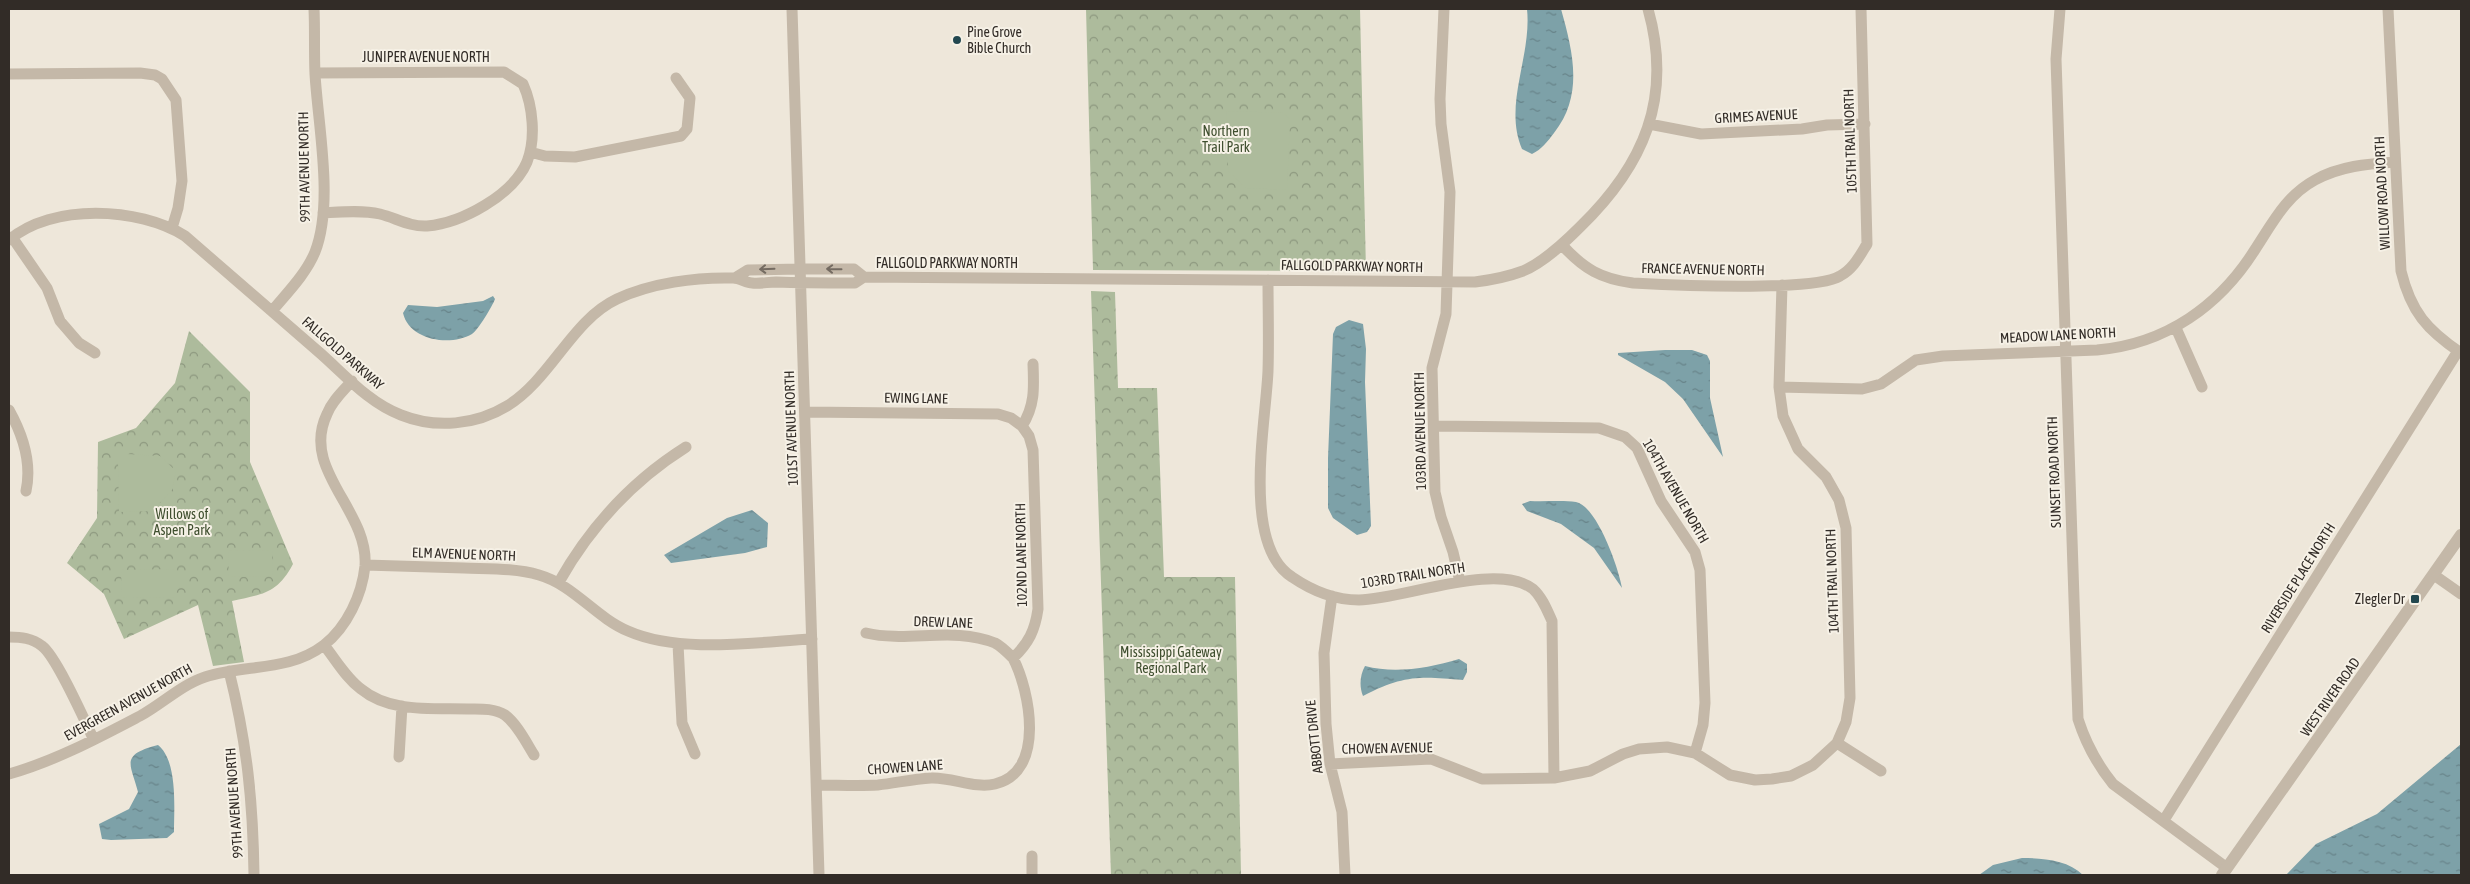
<svg xmlns="http://www.w3.org/2000/svg" width="2470" height="884" font-family="'Asap Condensed',sans-serif">
<defs>
<pattern id="forest-crowns" width="20" height="18" patternUnits="userSpaceOnUse" patternTransform="scale(1.25)"><rect width="20" height="18" fill="#adbb9c"/><path d="M2 6a3 3 0 1 1 6 0M12 15a3 3 0 1 1 6 0" fill="none" stroke="#8d987f"/></pattern>
<pattern id="water-ripples" width="26" height="14" patternUnits="userSpaceOnUse" patternTransform="scale(1.25)"><rect width="26" height="14" fill="#7da1a8"/><path d="M2 4q2-2 4 0t4 0M15 11q2-2 4 0t4 0" fill="none" stroke="#678389"/></pattern>
</defs>
<rect width="100%" height="100%" fill="#eee7da"/>
<path fill="url(#forest-crowns)" d="M1086 9H1360L1366 271 1093 270Z
M1091 291 1115 292 1118 388H1157L1164 577H1235L1241 875H1111Z
M189 331 250 392V462L293 564C277 594 263 594 232 601L244 662 213 666 198 605 124 639 104 594 67 563 97 518 98 442 136 428 175 383Z"/>
<path fill="#adbb9c" d="M1227 111 1284 113 1290 120 1287 190 1246 188 1229 172 1225 145Z
M127 454 160 456 176 471 172 490 152 511 119 512 118 463Z
M272 550 273 576 229 577 228 551Z
M175 569V597L122 598 121 570Z"/>
<path fill="url(#water-ripples)" d="M1527 9H1561C1573 52 1584 95 1554 133 1547 142 1542 149 1532 154L1522 149C1503 105 1532 56 1527 9Z
M493 296 495 299C492 307 478 330 472 334 450 347 409 340 403 313L408 305 437 307 483 301Z
M1349 320 1363 324 1366 349 1365 382 1371 526 1367 532 1357 535 1333 518 1328 508V458L1333 334 1336 327Z
M1665 350H1692L1707 355 1710 361V398L1723 457 1683 399 1665 382 1618 355V353Z
M1530 501C1544 502 1562 500 1576 502 1597 506 1619 569 1622 588L1594 548 1561 524 1527 511 1522 504Z
M752 510 768 523 767 547 745 553 671 563 664 555 727 518Z
M1459 659 1467 664V672L1463 680C1420 676 1403 675 1363 696 1359 686 1360 675 1365 666 1395 674 1429 668 1459 659Z
M2461 744V875H2286L2316 844 2377 814Z
M158 745C178 761 174 808 174 832L167 838 111 840 102 839 99 824 129 809 138 792C131 764 119 755 158 745Z
M2022 858C2043 858 2068 860 2083 875H1979L1993 865Z"/>
<g fill="none" stroke-linecap="round" stroke-linejoin="round">
<path stroke="#c4b8a8" stroke-width="11" d="M792 9 819 875
M1444 9 1440 99 1441 124 1450 192 1446 314 1432 368 1435 492 1441 517 1453 552 1460 582
M2060 9 2056 59 2078 719C2086 744 2096 763 2113 784L2227 868
M2388 9 2401 271C2411 312 2427 330 2461 353
M315 73 504 72 523 84C533 106 536 139 527 162 513 195 462 223 427 226 410 227 396 218 380 214 362 210 341 212 323 213
M9 74 140 73 155 75 162 79 176 100 182 181 178 208 172 228
M1649 124 1701 134 1802 129 1827 125 1865 124
M530 152 545 156 575 157 681 136 687 129 690 98 676 78
M12 237 47 288 60 321 79 343 95 353
M9 240C52 203 139 207 185 236 230 275 275 314 320 353 345 375 369 403 401 415 436 429 476 425 507 406 551 379 572 320 617 299 651 283 696 277 733 278 740 278 746 283 752 283 760 284 768 282 776 282 802 283 829 283 855 283L864 277 1475 282C1491 280 1507 277 1523 271 1544 262 1564 243 1580 227 1644 165 1673 98 1648 9
M1562 245C1584 269 1601 279 1633 283 1670 285 1814 292 1840 276 1853 269 1859 257 1867 244L1861 9
M735 278 748 270 800 269H854L864 277
M1268 280C1268 310 1269 341 1268 371 1266 422 1241 545 1292 577 1311 590 1335 600 1359 600 1404 599 1497 561 1533 589 1542 597 1547 610 1552 621L1554 778
M272 311C287 293 306 274 315 252 334 203 318 126 315 74 314 52 315 30 314 9
M2176 328 2202 387
M1779 387 1862 389 1881 384 1916 360 1943 356 2097 350C2166 344 2220 306 2256 248 2273 222 2287 195 2315 180 2340 166 2367 164 2395 162
M9 410C23 435 32 463 26 491
M805 412 998 414 1011 418 1022 426
M1434 426 1599 428 1625 437 1637 448 1661 501 1695 552 1700 570 1705 703 1703 725 1695 753
M365 565C398 566 431 567 464 568 489 569 515 568 539 575 574 585 595 617 628 631 680 654 756 642 812 639
M2434 575 2461 594
M559 582C590 527 632 481 686 447
M1332 596 1324 653 1326 724 1330 764 1342 812 1345 875
M866 633C908 643 954 626 995 643 1001 646 1008 653 1013 658
M9 637C21 637 32 638 42 646 56 656 84 719 93 738
M678 644 682 723 695 754
M324 645C336 660 346 678 361 689 390 713 432 708 468 709 480 709 494 708 505 715 517 724 526 742 534 755
M229 671C247 743 253 801 254 875
M1837 743 1881 771
M399 757 402 706
M1330 764 1431 759 1482 779 1554 778 1590 771 1623 754 1639 749 1667 747 1695 753 1730 775 1755 780 1772 779 1791 776 1813 765 1837 743 1846 722 1850 698 1846 528 1839 500 1826 477 1798 449 1783 416 1779 387 1782 285
M9 774C55 761 98 738 140 716 162 704 181 685 205 677 245 664 289 672 324 645 347 627 362 595 365 566 369 510 300 470 327 414 332 401 343 391 352 381
M817 785C837 785 858 786 878 785 896 783 913 779 931 778 952 777 975 789 995 784 1046 772 1030 691 1013 658 1029 643 1035 630 1038 609L1033 450 1029 436 1022 426C1035 406 1034 388 1033 364
M2164 820 2458 351
M1032 856V875"/>
<path stroke="#c4b8a8" stroke-width="12" d="M2222 875 2461 535"/>
</g>
<defs><path id="oneway-shaft" d="M-6 0H5M1.5-3L5.5 0L1.5 3" fill="none" stroke-width="1.6" stroke-linecap="round" stroke-linejoin="round" transform="scale(1.25)"/></defs>
<g stroke="#746b61">
<use href="#oneway-shaft" transform="translate(767 269) rotate(178)"/>
<use href="#oneway-shaft" transform="translate(834 269) rotate(-179)"/>
</g>
<g fill="#22474f" stroke="#f6f1e6" stroke-width="2">
<circle cx="957" cy="40" r="5"/>
<rect x="2410" y="594" width="10" height="10" rx="2.5"/>
</g>
<g text-anchor="middle" dominant-baseline="central" stroke-width="4" stroke-linejoin="round" paint-order="stroke">
<g font-size="14" fill="#322c27" stroke="#f6f1e6" text-anchor="start">
<text x="967" y="32">Pine Grove<tspan x="967" dy="16">Bible Church</tspan></text>
<text x="2405" y="599" text-anchor="end">ZIegler Dr</text>
</g>
<g font-size="14" fill="#322c27" stroke="#f6f1e6">
<text x="426" y="57">JUNIPER AVENUE NORTH</text>
<text transform="translate(1756 116) rotate(-3)">GRIMES AVENUE</text>
<text transform="translate(1850 141) rotate(-92)">105TH TRAIL NORTH</text>
<text transform="translate(304 167) rotate(-91)">99TH AVENUE NORTH</text>
<text transform="translate(2382 193) rotate(-93)">WILLOW ROAD NORTH</text>
<text x="947" y="263">FALLGOLD PARKWAY NORTH</text>
<text transform="translate(1352 266) rotate(1)">FALLGOLD PARKWAY NORTH</text>
<text transform="translate(1703 269) rotate(1)">FRANCE AVENUE NORTH</text>
<text transform="translate(2058 335) rotate(-3)">MEADOW LANE NORTH</text>
<text transform="translate(343 353) rotate(41)">FALLGOLD PARKWAY</text>
<text transform="translate(916 398) rotate(1)">EWING LANE</text>
<text transform="translate(791 428) rotate(-92)">101ST AVENUE NORTH</text>
<text transform="translate(1420 431) rotate(-91)">103RD AVENUE NORTH</text>
<text transform="translate(2054 472) rotate(-92)">SUNSET ROAD NORTH</text>
<text transform="translate(1676 491) rotate(60)">104TH AVENUE NORTH</text>
<text transform="translate(464 554) rotate(2)">ELM AVENUE NORTH</text>
<text transform="translate(1021 555) rotate(-91)">102ND LANE NORTH</text>
<text transform="translate(1413 575) rotate(-9)">103RD TRAIL NORTH</text>
<text transform="translate(2298 578) rotate(-58)">RIVERSIDE PLACE NORTH</text>
<text transform="translate(1832 581) rotate(-92)">104TH TRAIL NORTH</text>
<text transform="translate(943 622) rotate(2)">DREW LANE</text>
<text transform="translate(2330 697) rotate(-55)">WEST RIVER ROAD</text>
<text transform="translate(128 702) rotate(-29)">EVERGREEN AVENUE NORTH</text>
<text transform="translate(1314 737) rotate(-96)">ABBOTT DRIVE</text>
<text transform="translate(1387 748) rotate(-1)">CHOWEN AVENUE</text>
<text transform="translate(905 767) rotate(-4)">CHOWEN LANE</text>
<text transform="translate(234 803) rotate(-94)">99TH AVENUE NORTH</text>
</g>
<g font-size="14" fill="#3e4e2e" stroke="#f6f1e6">
<text x="1226" y="131">Northern<tspan x="1226" dy="16">Trail Park</tspan></text>
<text x="182" y="514">Willows of<tspan x="182" dy="16">Aspen Park</tspan></text>
<text x="1171" y="652">Mississippi Gateway<tspan x="1171" dy="16">Regional Park</tspan></text>
</g>
</g>
<rect width="2470" height="884" fill="none" stroke="#322c27" stroke-width="20"/>
</svg>
